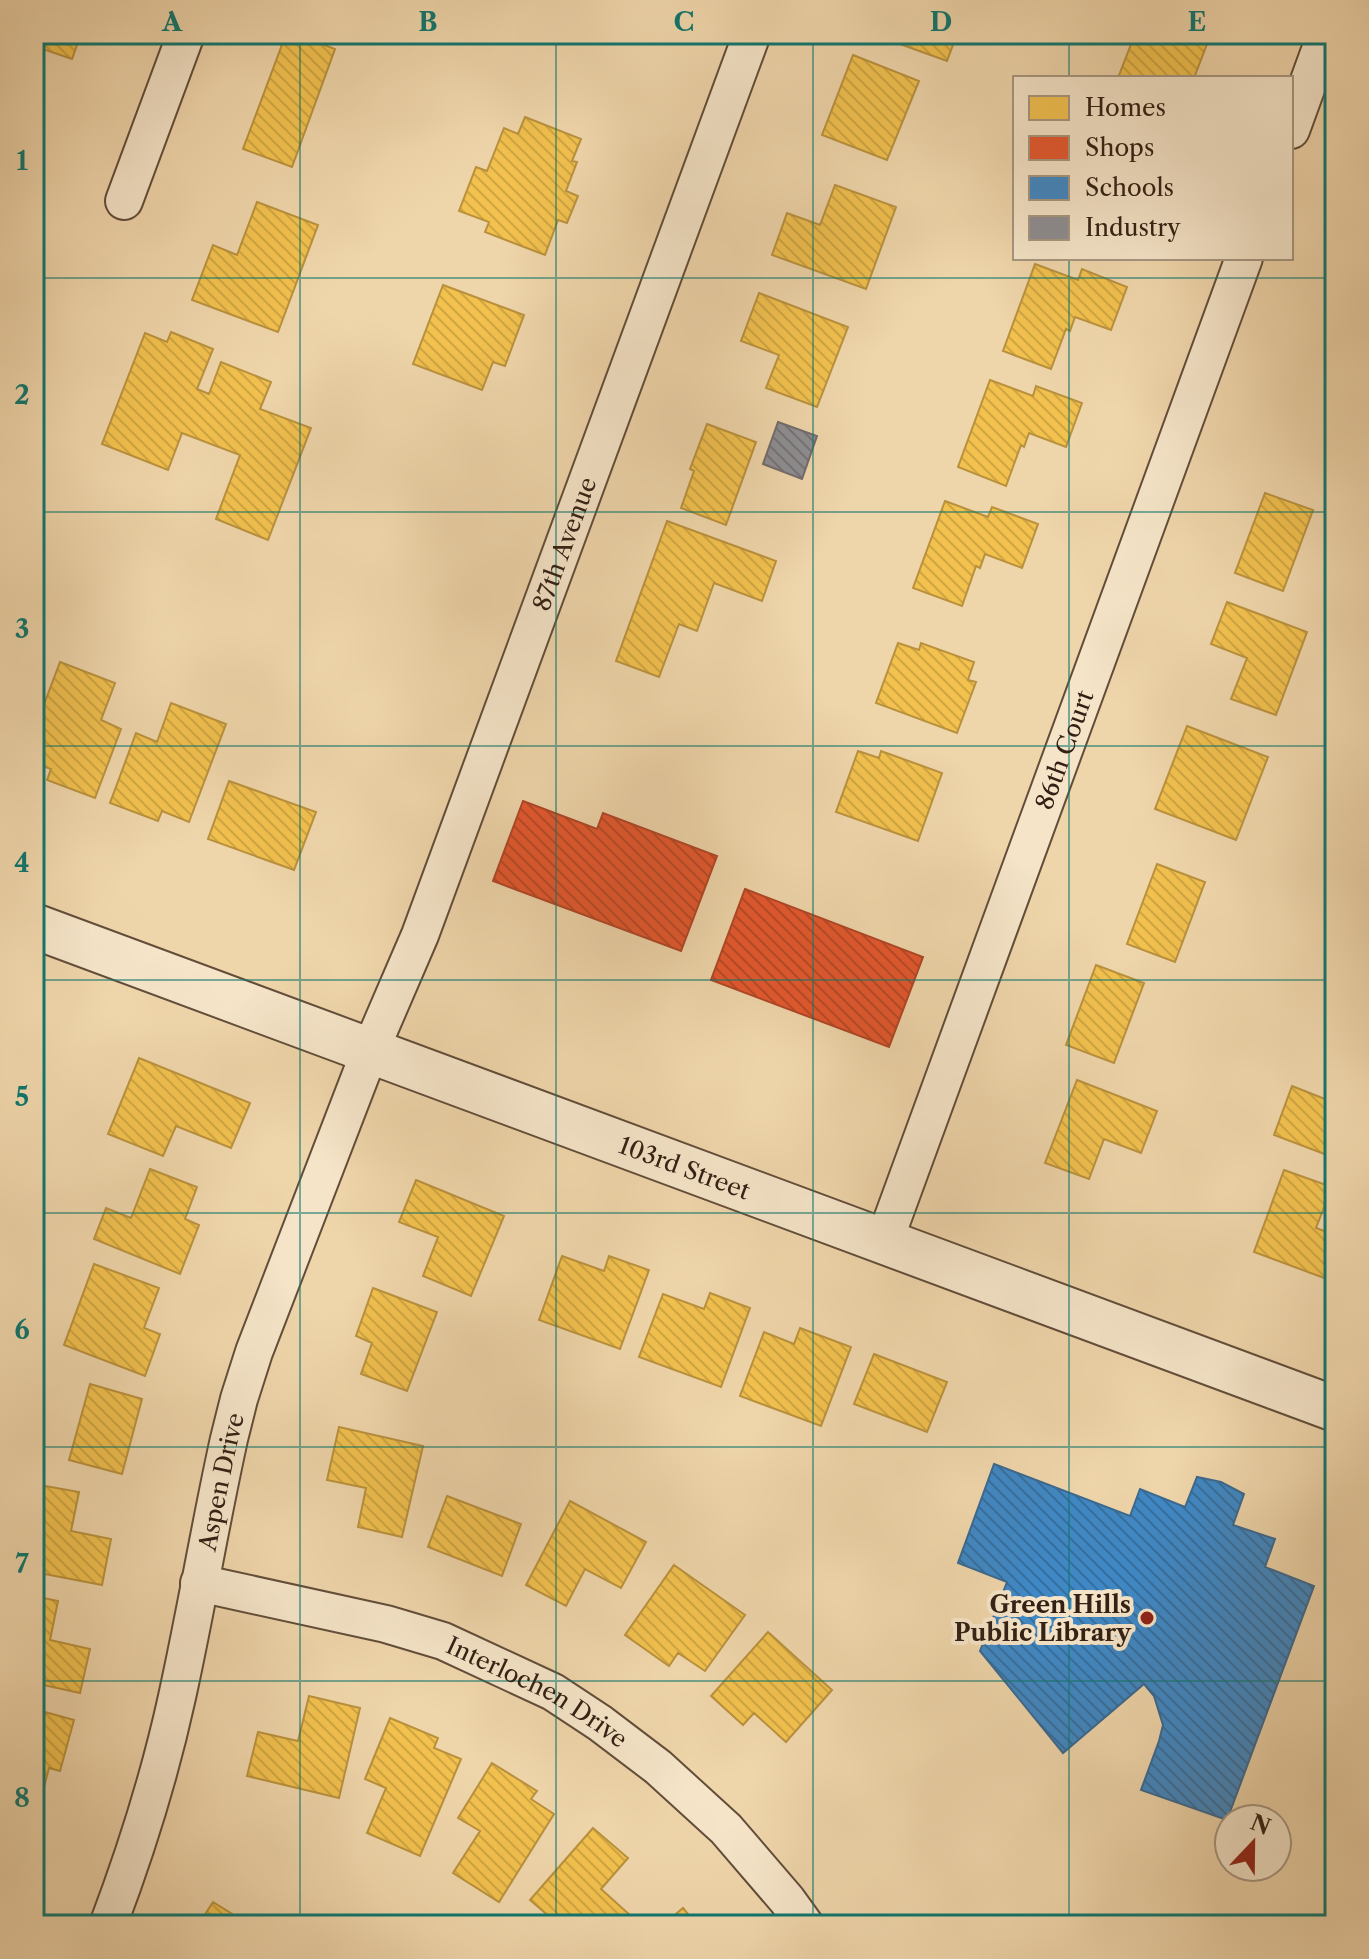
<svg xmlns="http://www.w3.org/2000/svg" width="1369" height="1959" font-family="'Libre Caslon Text',serif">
<defs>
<pattern id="homes-back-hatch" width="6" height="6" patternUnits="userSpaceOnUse" patternTransform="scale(2)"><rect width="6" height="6" fill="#f2c14e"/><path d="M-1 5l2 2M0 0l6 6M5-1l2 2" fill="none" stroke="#d0a643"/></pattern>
<pattern id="shops-back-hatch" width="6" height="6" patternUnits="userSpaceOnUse" patternTransform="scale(2)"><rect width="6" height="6" fill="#e4572e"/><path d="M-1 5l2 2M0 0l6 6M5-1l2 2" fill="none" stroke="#b94826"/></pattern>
<pattern id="schools-back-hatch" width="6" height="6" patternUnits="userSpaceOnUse" patternTransform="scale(2)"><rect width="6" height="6" fill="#3f88c5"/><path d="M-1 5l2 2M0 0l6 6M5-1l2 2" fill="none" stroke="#356f9f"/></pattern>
<pattern id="industry-back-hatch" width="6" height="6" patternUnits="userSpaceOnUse" patternTransform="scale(2)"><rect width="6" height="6" fill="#8d8d92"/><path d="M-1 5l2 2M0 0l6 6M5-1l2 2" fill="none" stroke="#747376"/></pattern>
</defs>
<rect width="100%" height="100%" fill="#efd5aa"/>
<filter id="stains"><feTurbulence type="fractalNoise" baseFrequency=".0025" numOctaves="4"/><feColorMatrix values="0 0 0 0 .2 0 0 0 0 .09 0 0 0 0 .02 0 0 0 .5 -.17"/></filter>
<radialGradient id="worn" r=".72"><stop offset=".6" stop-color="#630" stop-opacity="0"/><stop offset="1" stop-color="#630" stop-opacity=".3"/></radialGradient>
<path fill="url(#homes-back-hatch)" stroke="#b9913d" stroke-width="2" d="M34 34H81L72 59 34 46Z
M286 34H296L335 49 292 167 243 149Z
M872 34H957L947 61Z
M1135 34H1181L1207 44 1194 78H1118Z
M853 55 919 81 887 160 822 135Z
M525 117 581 139 572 161 577 162 566 191 578 196 567 223 558 220 545 255 485 232 489 222 459 211 476 167 487 171 504 128 518 134Z
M835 185 896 207 866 289 772 255 787 213 820 225Z
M257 202 318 225 278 332 192 300 213 245 237 255Z
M1035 264 1078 280 1082 269 1127 287 1111 330 1075 317 1070 331 1066 329 1051 369 1003 351Z
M443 285 524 315 505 366 493 362 482 390 413 364Z
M759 293 848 327 817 407 766 388 779 355 741 341Z
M171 332 213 349 197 389 209 394 221 362 271 382 260 409 311 428 268 540 216 519 240 455 182 433 168 470 102 444 145 333 167 342Z
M990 380 1033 396 1036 386 1082 403 1066 447 1029 433 1024 447 1021 445 1006 486 958 467Z
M707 424 756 442 726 525 681 508 694 471 690 469Z
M1265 493 1313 510 1283 591 1235 573Z
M945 501 988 517 992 507 1038 524 1022 568 985 554 980 568 976 566 962 606 913 588Z
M667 521 776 561 762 601 714 583 697 631 679 624 659 677 616 661Z
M1227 602 1307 632 1276 715 1231 699 1247 658 1211 644Z
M898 643 919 650 921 643 974 662 968 680 976 682 957 733 876 703Z
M60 662 115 683 101 720 121 729 95 798 47 780 51 769 34 763V731Z
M171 703 226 724 189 822 162 811 158 821 110 803 136 733 157 742Z
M1187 726 1268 757 1236 840 1155 809Z
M858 751 879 758 881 751 942 773 918 841 836 812Z
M229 781 316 812 294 870 208 839Z
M1157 864 1205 882 1175 962 1127 944Z
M1096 965 1144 983 1114 1063 1066 1045Z
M139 1058 250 1103 231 1148 176 1126 163 1156 108 1134Z
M1077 1080 1157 1111 1141 1153 1104 1139 1089 1179 1045 1163Z
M1292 1086 1335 1103V1158L1274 1135Z
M150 1169 197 1187 185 1219 199 1225 180 1274 94 1239 106 1208 131 1218Z
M1284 1170 1332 1187 1316 1228 1335 1235V1282L1254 1252Z
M416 1180 504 1216 471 1296 423 1276 438 1237 399 1222Z
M562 1256 604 1271 609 1256 649 1270 620 1349 539 1320Z
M94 1264 159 1288 144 1328 160 1334 145 1376 64 1345Z
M373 1288 437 1312 407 1391 361 1374 372 1343 356 1336Z
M710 1293 750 1308 721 1387 639 1357 663 1294 704 1309Z
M800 1328 851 1347 821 1426 740 1396 764 1332 794 1344Z
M874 1354 947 1382 927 1432 854 1404Z
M90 1384 142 1399 122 1474 69 1460Z
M339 1427 423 1446 402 1537 358 1527 366 1488 327 1480Z
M34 1484 79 1492 71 1531 111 1539 102 1585 34 1572Z
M447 1496 521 1524 502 1576 428 1547Z
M570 1501 646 1542 621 1588 585 1569 566 1606 526 1585Z
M674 1565 745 1615 705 1671 678 1653 669 1666 625 1635Z
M34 1596 58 1601 50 1640 90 1649 80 1693 34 1683Z
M768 1632 832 1690 786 1742 754 1713 743 1725 711 1696Z
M309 1696 360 1708 339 1798 247 1776 258 1732 298 1741Z
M34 1709 74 1720 60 1771 49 1768 42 1795 34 1793Z
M390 1718 438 1738 434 1748 461 1759 420 1856 367 1833 386 1788 365 1779Z
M492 1763 537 1791 531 1799 554 1814 499 1902 453 1873 480 1831 458 1818Z
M593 1828 628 1858 601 1889 631 1916 623 1925H559L530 1900Z
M213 1902 250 1925H198Z
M683 1908 697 1925H663Z"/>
<path fill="url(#shops-back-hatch)" stroke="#af4626" stroke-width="2" d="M523 801 597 829 603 813 717 856 681 951 493 881Z
M745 889 923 957 889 1047 711 980Z"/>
<path fill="url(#schools-back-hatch)" stroke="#3b6990" stroke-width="2" d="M994 1464 1130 1516 1140 1489 1185 1507 1197 1477 1221 1482 1244 1494 1233 1525 1275 1539 1265 1567 1314 1586 1227 1820 1141 1790 1159 1741 1163 1725 1154 1696 1144 1684 1063 1753 980 1651 1007 1582 958 1563Z"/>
<path fill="url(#industry-back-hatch)" stroke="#726c6c" stroke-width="2" d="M778 422 817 436 802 479 763 464Z"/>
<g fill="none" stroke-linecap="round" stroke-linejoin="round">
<g stroke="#624d3a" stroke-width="40">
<g id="minor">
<path d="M1291 130 1326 34"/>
<path d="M124 201 186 34"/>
<path id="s1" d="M884 1242 1244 258"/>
<path id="s2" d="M199 1583 386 1624 443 1641 553 1692 600 1723 658 1767 726 1829 787 1900 805 1925"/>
<path id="s3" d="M108 1925C136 1851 160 1775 177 1697 196 1611 210 1525 229 1439L239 1399 254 1352 370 1051 420 935 752 34"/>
</g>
</g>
<g stroke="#624d3a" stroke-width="48">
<g id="tertiary">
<path id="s4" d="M34 926 1335 1409"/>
</g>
</g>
<use href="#minor" stroke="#f5e4c8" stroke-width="36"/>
<use href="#tertiary" stroke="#f5e4c8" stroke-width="44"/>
</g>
<path fill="none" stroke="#0f766e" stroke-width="2" stroke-opacity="0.55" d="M300 34V1925M556 34V1925M813 34V1925M1069 34V78M1069 258V1925M34 278H1335M34 512H1335M34 746H1335M34 980H1335M34 1213H1335M34 1447H1335M34 1681H1335"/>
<circle fill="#8f2418" stroke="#f5e4c8" stroke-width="3" cx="1147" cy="1618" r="8"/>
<g text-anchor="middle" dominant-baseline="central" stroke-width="8" stroke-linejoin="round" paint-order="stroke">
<g font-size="24" fill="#332014" stroke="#f5e4c8">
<text stroke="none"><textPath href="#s3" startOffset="1458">87th Avenue</textPath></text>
<text stroke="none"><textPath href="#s1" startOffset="524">86th Court</textPath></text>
<text stroke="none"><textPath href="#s4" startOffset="694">103rd Street</textPath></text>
<text stroke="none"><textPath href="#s3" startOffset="458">Aspen Drive</textPath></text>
<text stroke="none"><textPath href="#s2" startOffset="358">Interlochen Drive</textPath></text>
</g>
<g font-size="24" font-weight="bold" fill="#332014" stroke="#f5e4c8" text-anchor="end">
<text x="1131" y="1604">Green Hills<tspan x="1131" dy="28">Public Library</tspan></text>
</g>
</g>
<rect width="1369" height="1959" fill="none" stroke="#efd5aa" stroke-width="88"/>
<rect x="1013" y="76" width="280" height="184" fill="#f5e4c8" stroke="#a79680" stroke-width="2"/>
<rect x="1029" y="96" width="40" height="24" fill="#f2c14e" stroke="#a79680" stroke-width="2"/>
<text x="1085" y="116" font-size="24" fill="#332014">Homes</text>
<rect x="1029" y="136" width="40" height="24" fill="#e4572e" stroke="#a79680" stroke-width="2"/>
<text x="1085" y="156" font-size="24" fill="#332014">Shops</text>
<rect x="1029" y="176" width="40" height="24" fill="#3f88c5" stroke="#a79680" stroke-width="2"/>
<text x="1085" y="196" font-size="24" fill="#332014">Schools</text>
<rect x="1029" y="216" width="40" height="24" fill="#8d8d92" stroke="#a79680" stroke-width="2"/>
<text x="1085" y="236" font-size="24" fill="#332014">Industry</text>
<g transform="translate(1253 1843) rotate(22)"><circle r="38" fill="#f5e4c8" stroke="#a79680" stroke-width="2"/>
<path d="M0-6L14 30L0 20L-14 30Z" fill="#8f2418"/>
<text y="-12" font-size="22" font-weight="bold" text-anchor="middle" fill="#332014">N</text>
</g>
<rect x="44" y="44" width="1281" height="1871" fill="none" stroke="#0f766e" stroke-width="3"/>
<g font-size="26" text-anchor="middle" font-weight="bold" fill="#0f766e">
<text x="172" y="31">A</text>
<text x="428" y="31">B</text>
<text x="684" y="31">C</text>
<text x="941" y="31">D</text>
<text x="1197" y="31">E</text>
<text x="22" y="170">1</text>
<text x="22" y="404">2</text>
<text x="22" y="638">3</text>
<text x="22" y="872">4</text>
<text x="22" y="1106">5</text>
<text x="22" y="1339">6</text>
<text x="22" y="1573">7</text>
<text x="22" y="1807">8</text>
</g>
<rect width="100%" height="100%" filter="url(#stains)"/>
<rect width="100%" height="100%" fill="url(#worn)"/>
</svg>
